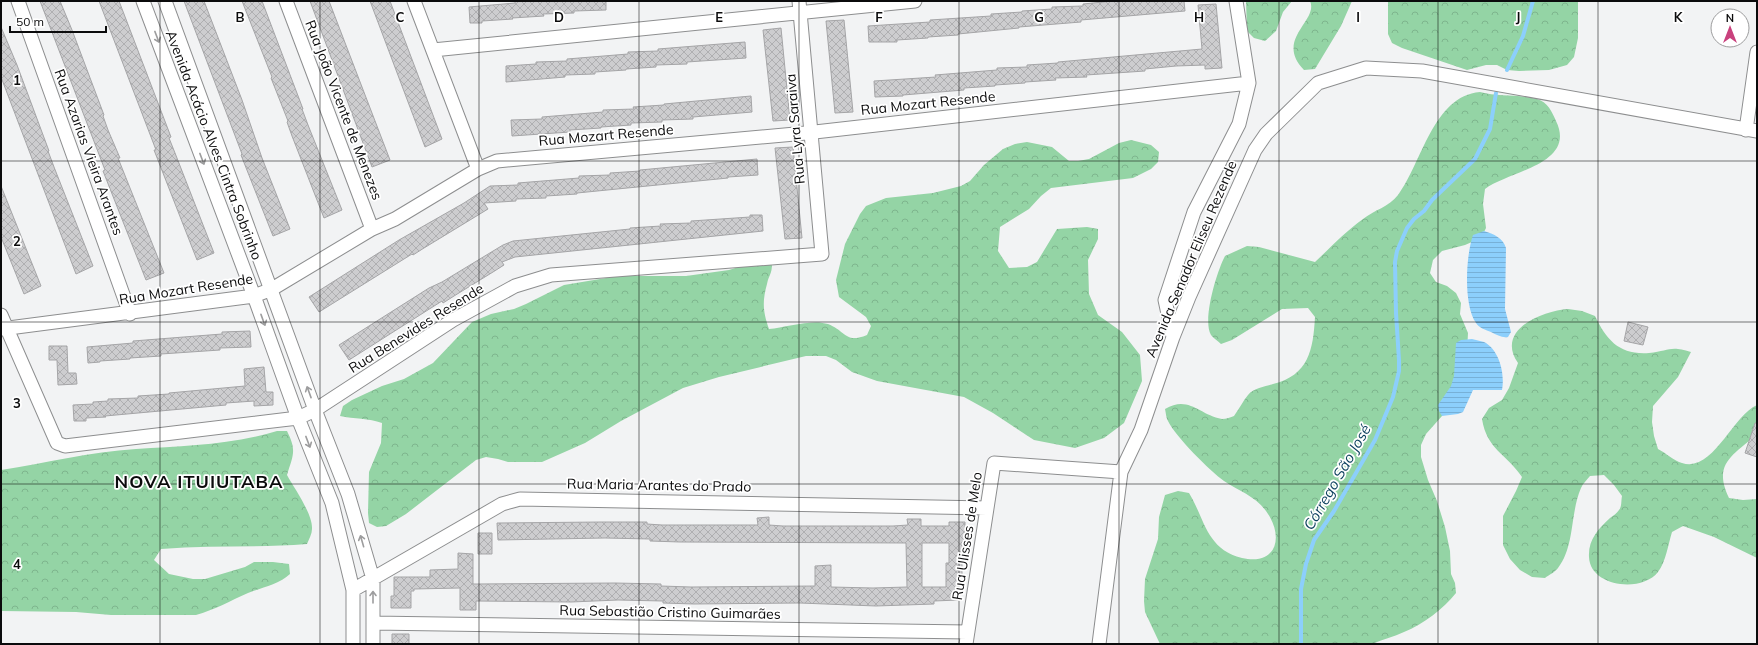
<svg xmlns="http://www.w3.org/2000/svg" width="1758" height="645" font-family="Mulish,sans-serif">
<defs>
<pattern id="forest-crowns" width="20" height="18" patternUnits="userSpaceOnUse"><rect width="20" height="18" fill="#94d4a5"/><path d="M2 6a3 3 0 1 1 6 0M12 15a3 3 0 1 1 6 0" fill="none" stroke="#7eb58d"/></pattern>
<pattern id="water-rules" width="6" height="5" patternUnits="userSpaceOnUse"><rect width="6" height="5" fill="#8ccffc"/><path d="M0 2.5h6" fill="none" stroke="#77b0d7"/></pattern>
<pattern id="building-cross-hatch" width="8" height="8" patternUnits="userSpaceOnUse"><rect width="8" height="8" fill="#cdcdcf"/><path d="M0 0l8 8M0 8l8-8" fill="none" stroke="#afafb1"/></pattern>
</defs>
<rect width="100%" height="100%" fill="#f2f3f4"/>
<path fill="url(#forest-crowns)" d="M1246 1H1292L1283 12 1276 31 1265 41 1254 38 1247 31Z
M1310 1H1352L1341 26 1315 69 1304 70C1274 39 1319 21 1310 1Z
M1388 1H1578V38L1574 57 1567 65 1549 70 1519 71 1507 70 1497 65H1486L1467 70 1402 48 1392 43 1388 34Z
M1480 92C1498 97 1518 94 1537 99 1548 102 1552 112 1556 121 1577 164 1509 171 1485 189L1483 204 1486 228 1481 238 1465 245 1442 251 1433 260 1430 273 1436 282 1447 286 1456 293 1461 303 1460 314 1468 333 1466 371 1442 416 1426 434 1421 445V457L1428 480 1437 501 1445 527 1450 551 1451 574 1455 583 1456 593C1443 609 1424 624 1404 632 1394 637 1383 639 1372 644H1160L1145 612 1144 601 1145 579 1158 539 1159 517 1165 495 1178 491 1189 493C1205 519 1206 549 1242 558 1278 566 1284 535 1266 511 1255 496 1239 491 1224 481 1210 471 1175 436 1168 421 1166 418 1166 413 1165 409 1189 395 1199 415 1222 419 1226 419 1231 417 1234 416 1239 409 1243 401 1248 395 1254 388 1265 387 1273 384 1309 375 1313 350 1315 317L1308 308 1282 309 1232 340 1221 344C1218 341 1213 338 1211 335 1202 320 1217 271 1225 256L1247 246 1259 247 1315 262C1331 247 1345 232 1363 219 1374 210 1389 207 1398 195 1422 163 1433 96 1480 92Z
M1131 140 1151 145 1159 152 1158 162 1151 169 1133 178 1051 188 1041 196 1029 209 1000 227 998 251 1009 268 1027 267 1037 262 1057 229 1087 227 1098 229V239L1088 260 1089 294 1098 315 1122 332 1140 355 1142 381 1124 423 1104 438 1075 448 1034 440 993 413 964 397 877 381 852 372 836 360 826 356H806L719 377 683 388 621 421 585 443 542 462H508L498 459 486 457 476 460 406 514 386 526 377 527 369 523 368 513 369 472 381 443 382 423C369 418 354 419 340 416L343 406 352 400 382 386 404 379 433 363 472 322 491 314 514 309 526 304 564 285 618 276H686L729 270 751 263H772C772 275 769 274 767 284 762 302 763 312 769 329 786 327 813 319 828 324 846 331 845 344 867 335L871 326 866 317 839 297 836 280 845 244 860 214 866 206 886 198 933 193 961 186 970 181 984 165 1003 149 1015 144 1027 142 1052 147 1069 161H1078L1089 159 1119 143Z
M1568 309 1582 311 1595 316C1607 341 1620 355 1649 353 1669 351 1670 345 1691 352L1678 377 1653 406 1652 422 1654 436 1658 449C1666 453 1674 461 1682 463 1713 473 1732 416 1757 405V434C1734 455 1712 463 1729 498L1743 500 1757 499V558L1714 537 1683 526 1672 532C1668 545 1666 561 1658 572 1642 593 1590 587 1589 557 1588 540 1598 529 1610 518 1613 516 1617 513 1619 510 1622 507 1621 500 1622 496L1614 485 1604 475 1590 476C1587 480 1583 483 1581 488 1570 513 1575 546 1558 568 1555 572 1549 575 1545 578L1532 577 1520 570 1510 559 1503 545V516L1516 491 1522 477C1506 453 1487 450 1482 419L1489 408 1502 400 1509 388 1518 363C1495 330 1542 311 1568 309Z
M277 431H287C297 451 293 455 287 475 294 488 313 514 312 529 312 534 309 539 307 544 259 548 210 545 161 549L154 560 169 574 193 579H205L245 567 254 562H273L289 564 290 574C278 585 263 587 248 593 230 601 214 610 196 615H111L76 612 1 611V470C46 463 90 452 136 449 183 446 231 445 277 431Z"/>
<path fill="url(#water-rules)" d="M1484 231C1494 234 1503 238 1506 248L1505 309 1511 332 1508 337C1502 338 1497 335 1491 332 1486 330 1479 328 1476 323 1463 304 1466 255 1473 235Z
M1472 339C1476 340 1480 341 1484 342 1500 350 1505 375 1502 390H1473L1463 412 1458 414 1442 416 1439 411 1438 405 1451 386 1454 376 1456 343 1461 340Z"/>
<g fill="none" stroke-linecap="round" stroke-linejoin="round">
<path stroke="#8ccffc" stroke-width="4" d="M1507 70 1523 36 1533 1
M1301 644V589L1306 564 1314 540 1334 511 1375 440 1393 397 1399 371V360L1396 313 1395 262 1397 251 1407 228 1414 219 1424 211 1432 200 1475 159 1490 129 1496 93"/>
</g>
<path fill="url(#building-cross-hatch)" stroke="#a5a5a7" fill-rule="evenodd" d="M40 1H60L72 30 104 115 103 116 108 130 120 158H118L164 273 146 280 103 171 105 170Z
M99 1H119L171 137 169 138 175 153 214 253 197 260 154 150H156Z
M184 1H204L242 100 262 158 290 229 273 236 241 155 242 154Z
M242 1H262L303 109H302L308 125 342 210 324 218 292 136 287 122 288 121 271 78 272 77Z
M310 1H329L390 160 372 167Z
M370 1H390L442 139 425 147Z
M515 1H606V10L574 11V13L543 14 544 16 512 18 513 19 482 21V23H470L469 7 515 3Z
M1113 1H1184L1185 11 1081 20V22L1019 27V28L958 34V35L928 37V38L897 40V42H869L868 26 930 22V20L991 16V14L1022 12V11L1052 9V7L1083 6V4Z
M1216 4 1222 68 1205 69V65L1176 66 1145 69V71L1086 75 1087 77 1055 78 1056 80 1025 82V83L995 85V86L964 88V90L903 95V96L875 97 874 81 936 77 935 75 997 70V68L1027 67V65L1058 63V62L1202 49 1198 5Z
M844 20 853 112 835 113 826 21Z
M1 27 17 65 49 151H48L54 167 93 266 76 274 1 77Z
M781 28 790 120 773 121 763 30Z
M745 42 746 58 687 62V64L656 65V67L626 69V70L595 72V74L565 75V77L506 82V66L536 64V62L567 61V59L628 54V52L658 51V49Z
M751 96 752 112 693 117V119L662 120V122L631 123V125L601 127V128L570 130V132L512 136 511 120 542 119V117L603 112V110L634 109 633 107 664 105V104Z
M793 147 802 238 785 239 775 148Z
M757 159 758 175 728 177V178L577 193V194L546 196V198L516 199V201L484 203 488 209 424 248 413 255 412 254 319 312 309 297 399 240 464 203 490 186 518 185V183L579 178V176L610 175V173L640 171V170Z
M1 186 41 286 24 294 1 237Z
M750 215H762L763 231 515 257 502 262 504 265 493 272 454 296 443 303 442 301 349 360 339 345 429 288 442 282 503 245 513 241 630 229V228L661 226 660 224 691 223V221L750 217Z
M1628 322 1648 327 1643 345 1624 341Z
M250 331 251 347 220 348V350L161 354V356L130 358V359L100 361V362L88 363 87 347 133 343V341L222 334V332Z
M49 346H67L68 373H76L77 384 58 385 57 360H49Z
M264 367 266 392H273V405L254 406V401L226 403V405L105 416 106 417 86 418V421H74L73 405 93 404V402L108 401V399L138 398V396L169 394V393L245 386 244 369Z
M1755 423H1757V457L1745 453Z
M769 517V525L783 526H893L908 525 907 519H921V526H949V522H965V554H962V575L958 576V600L934 601V604L876 606 800 603 694 604 663 603V601L618 600 571 602 476 601V610H460V588L414 589V591H411V608H391V596H394V577H430V570L458 569V553L473 554V584H476L615 583 661 584V586L691 587 815 586V566L831 565V587L873 588 907 587 906 543 680 542 650 541V539L605 538 498 540 497 523 601 522H647V524L662 525H758L757 518ZM922 543H949V563H946V587H922Z
M478 533H492V554H478Z
M392 634H409V644H392Z"/>
<g fill="none" stroke-linecap="round" stroke-linejoin="round">
<g stroke="#8d8e8f" stroke-width="15">
<path id="street" d="M18 1 130 314
M143 1 254 296 298 418 332 503 353 590V644
M165 1 315 410 348 494 373 579V644
M286 1 372 229
M414 1 478 169
M433 50 915 1
M1746 130 1757 52
M1 315 57 443 65 446 298 418 315 410 453 320 515 286 551 275 822 254 799 1
M1 329 254 296 272 289 372 229 395 219 478 169 497 161 806 133 1249 83
M1173 337 1165 300 1194 212 1239 124 1249 83 1236 1
M353 590 502 504 520 499 987 508
M373 623 968 632
M966 644 994 463 1121 472
M1099 644 1121 472 1141 430 1173 337 1189 297 1255 150 1266 134 1318 83 1366 68 1422 71 1757 131"/>
</g>
<use href="#street" stroke="#fff" stroke-width="13"/>
</g>
<defs><path id="oneway-shaft" d="M-6 0H5M1.5-3L5.5 0L1.5 3" fill="none" stroke-width="1.6" stroke-linecap="round" stroke-linejoin="round"/></defs>
<g stroke="#9d9d9e">
<use href="#oneway-shaft" transform="translate(157 37) rotate(69)"/>
<use href="#oneway-shaft" transform="translate(202 159) rotate(69)"/>
<use href="#oneway-shaft" transform="translate(263 320) rotate(70)"/>
<use href="#oneway-shaft" transform="translate(309 392) rotate(-110)"/>
<use href="#oneway-shaft" transform="translate(308 442) rotate(69)"/>
<use href="#oneway-shaft" transform="translate(362 541) rotate(-106)"/>
<use href="#oneway-shaft" transform="translate(373 597) rotate(-90)"/>
</g>
<path fill="none" stroke="#0b0b0c" stroke-width="1" stroke-opacity="0.55" d="M160 1V644M320 1V644M479 1V644M639 1V644M799 1V644M959 1V644M1119 1V644M1279 1V644M1438 1V644M1598 1V644M1 161H1757M1 322H1757M1 484H1757"/>
<g text-anchor="middle" dominant-baseline="central" stroke-width="3.5" stroke-linejoin="round" paint-order="stroke">
<g font-size="14" fill="#0b0b0c" stroke="#fff">
<text transform="translate(928 103) rotate(-6)">Rua Mozart Resende</text>
<text transform="translate(344 110) rotate(69)">Rua João Vicente de Menezes</text>
<text transform="translate(795 129) rotate(-95)">Rua Lyra Saraiva</text>
<text transform="translate(606 135) rotate(-5)">Rua Mozart Resende</text>
<text transform="translate(214 145) rotate(69)">Avenida Acácio Alves Cintra Sobrinho</text>
<text transform="translate(89 152) rotate(70)">Rua Azarias Vieira Arantes</text>
<text transform="translate(1191 259) rotate(-67)">Avenida Senador Eliseu Rezende</text>
<text transform="translate(186 289) rotate(-9)">Rua Mozart Resende</text>
<text transform="translate(416 328) rotate(-32)">Rua Benevides Resende</text>
<text transform="translate(659 485) rotate(1)">Rua Maria Arantes do Prado</text>
<text transform="translate(967 536) rotate(-81)">Rua Ulisses de Melo</text>
<text transform="translate(670 612) rotate(1)">Rua Sebastião Cristino Guimarães</text>
</g>
<g font-size="15" font-style="italic" fill="#0a3f5d" stroke="#fff">
<text transform="translate(1337 477) rotate(-60)">Córrego São José</text>
</g>
<g font-size="18" font-weight="bold" letter-spacing="1" fill="#0b0b0c" stroke="#fff">
<text x="199" y="481">NOVA ITUIUTABA</text>
</g>
</g>
<g font-size="13" text-anchor="middle" font-weight="bold" fill="#0b0b0c" stroke="#fff" stroke-width="3.5" stroke-linejoin="round" paint-order="stroke">
<text x="240" y="22">B</text>
<text x="400" y="22">C</text>
<text x="559" y="22">D</text>
<text x="719" y="22">E</text>
<text x="879" y="22">F</text>
<text x="1039" y="22">G</text>
<text x="1199" y="22">H</text>
<text x="1358" y="22">I</text>
<text x="1518" y="22">J</text>
<text x="1678" y="22">K</text>
<text x="17" y="85">1</text>
<text x="17" y="246">2</text>
<text x="17" y="408">3</text>
<text x="17" y="569">4</text>
</g>
<rect width="1758" height="645" fill="none" stroke="#0b0b0c" stroke-width="4"/>
<g transform="translate(1730 28)"><circle r="19" fill="#ffffff" stroke="#9d9d9e"/>
<path d="M0-3L7 15L0 10L-7 15Z" fill="#c9417d"/>
<text y="-6" font-size="11" font-weight="bold" text-anchor="middle" fill="#0b0b0c">N</text>
</g>
<path d="M10 26v6h96v-6" fill="none" stroke="#0b0b0c" stroke-width="2"/>
<text x="16" y="26" font-size="12" fill="#0b0b0c" stroke="#ffffff" stroke-width="3" paint-order="stroke">50 m</text>
</svg>
